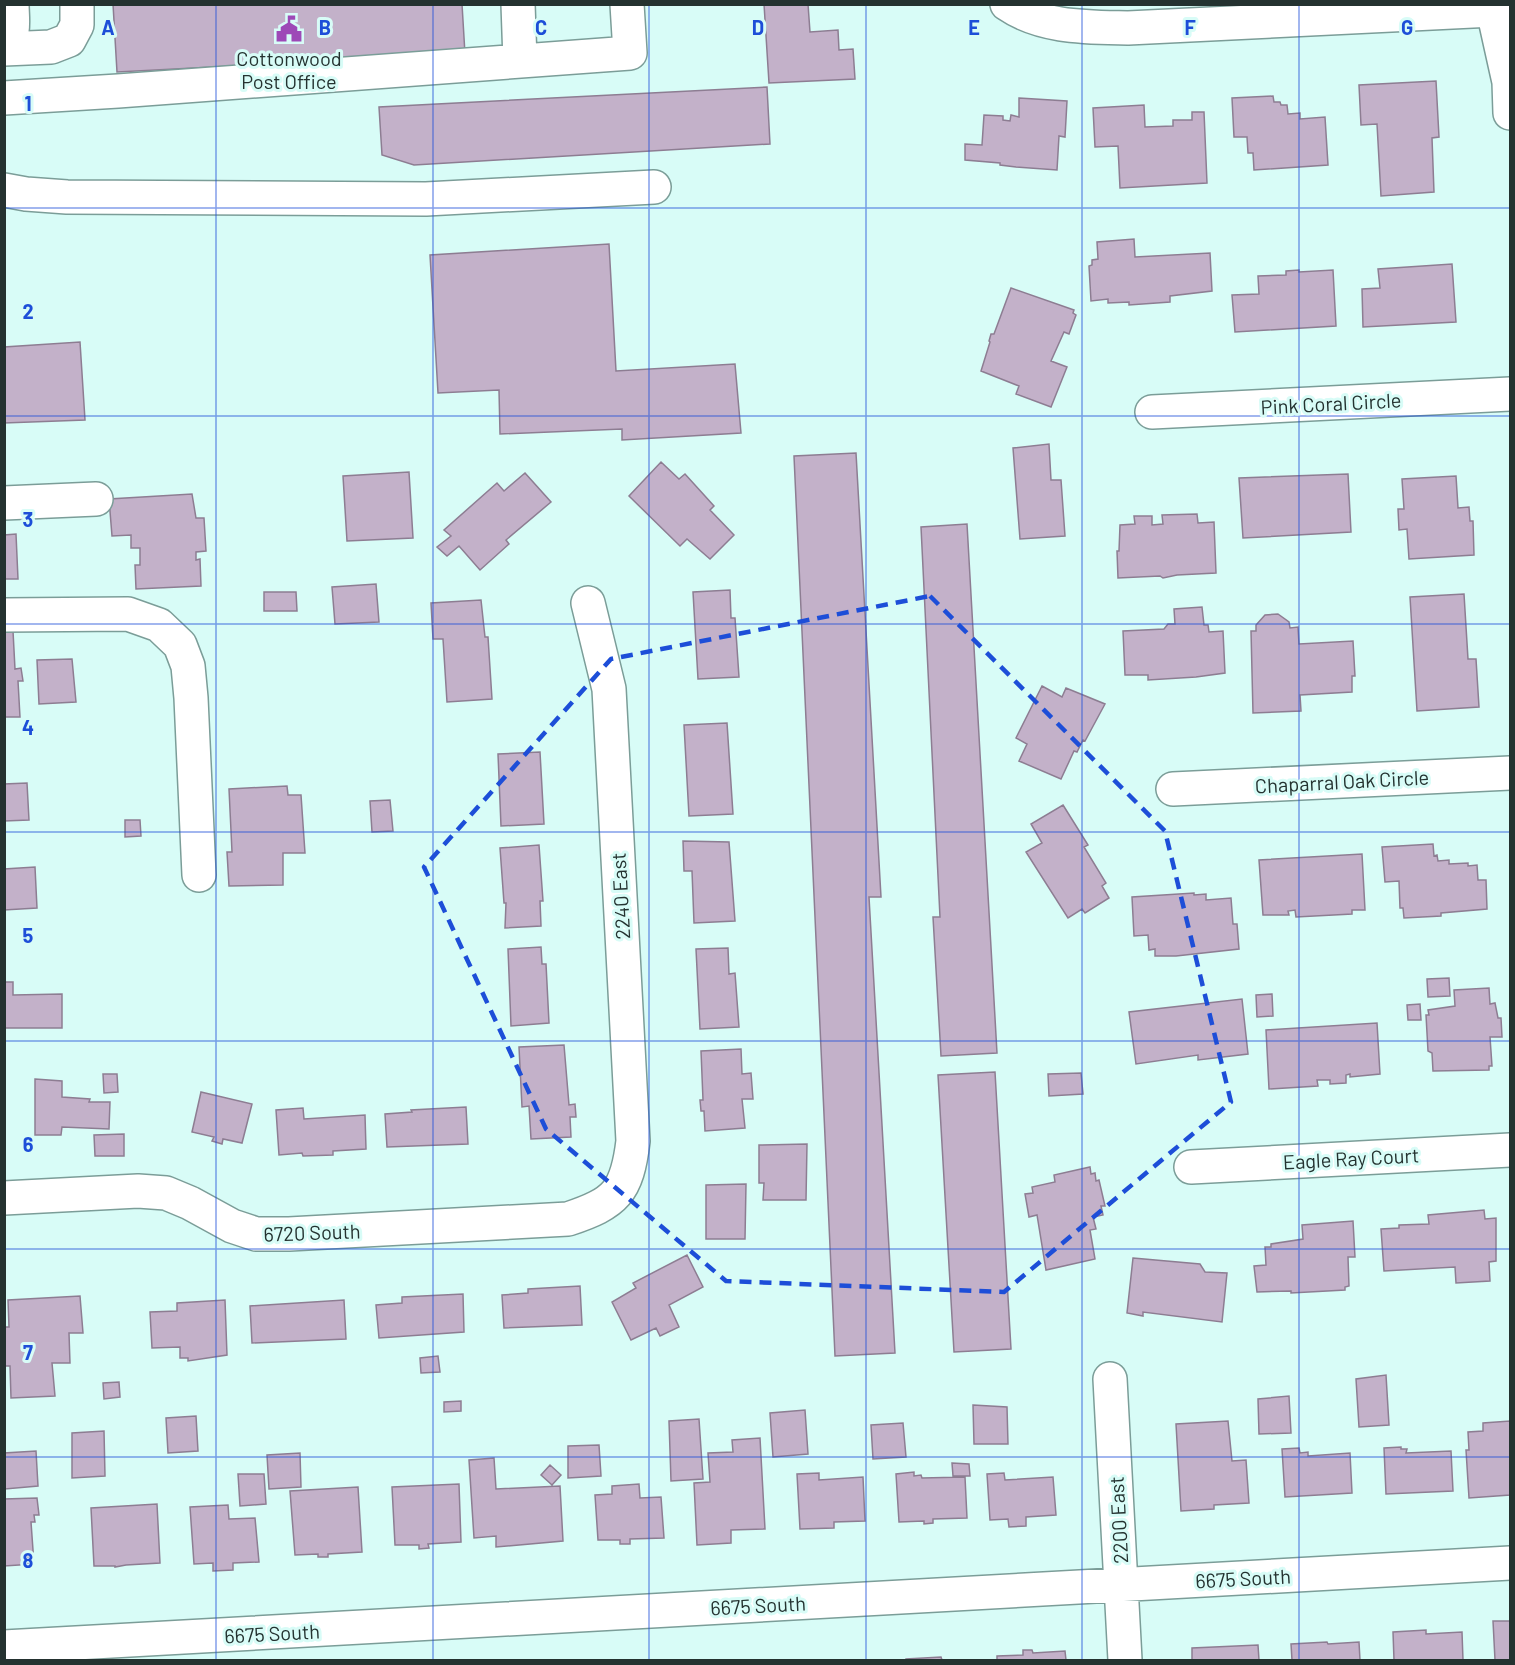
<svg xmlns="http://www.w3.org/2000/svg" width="1515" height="1665" font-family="Barlow,sans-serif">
<rect width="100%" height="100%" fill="#d8fcf7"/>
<path fill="#c3b1c9" stroke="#8d7d92" stroke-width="1.5" d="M113 4H462L465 54 117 72Z
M764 4H808L810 32 838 30 839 50 853 49 855 79 769 83Z
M1436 81 1439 137 1432 138 1434 192 1381 196 1377 124 1361 125 1359 85Z
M767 87 770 144 414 165 382 155 379 107Z
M1273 96 1274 102H1280L1281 105H1287L1288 114 1300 113V119L1325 117 1328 165 1254 170 1253 153H1248L1247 137H1234L1232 98Z
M1019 98 1067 101 1065 137 1059 136 1057 170 1016 167 1000 165V163L965 160V144L982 145 984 115 1003 116V120L1010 121 1011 115 1019 117Z
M1144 105 1145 127 1173 126V120H1192V112H1204L1207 183 1120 188 1118 146 1095 147 1093 108Z
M1134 239 1135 257 1210 253 1212 291 1170 296V302L1129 305V302L1108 303V299L1091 301 1089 266 1092 265V260L1098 259 1097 242Z
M609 244 616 371 735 364 741 433 622 440V429L500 434 499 390 438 393 430 255Z
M1452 264 1456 322 1363 327 1362 289 1380 288 1378 269Z
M1299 270V272L1333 270 1336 326 1235 332 1232 295 1259 294 1258 276 1286 275V271Z
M1011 288 1074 310 1073 313 1076 315 1069 334 1064 332 1051 361 1067 367 1051 407 1016 394 1019 386 981 371 990 342 989 341 991 334H994Z
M80 342 85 420 4 423V347Z
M1049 444 1051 480H1061L1065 536 1020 539 1013 448Z
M856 453 881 897H869L895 1353 835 1356 794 456Z
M661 462 679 479 685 474 714 506 710 510 734 535 710 559 687 539 680 546 629 496Z
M409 472 413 538 347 541 343 476Z
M525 473 551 502 506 540 509 544 480 570 459 546 447 556 437 547 451 536 444 530 497 483 504 491Z
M1348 474 1351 532 1243 538 1239 478Z
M1456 476 1458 508 1469 507 1470 521H1473L1474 555 1409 559 1407 529 1399 530 1398 509H1404L1402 479Z
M192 494 196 518H204L206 551 196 552V560L200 559 201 586 136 589 135 565H140V548H131V535L112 536 109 499Z
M1197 514 1198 523 1214 522 1216 573 1177 575 1163 578 1160 576 1118 578 1117 551H1119L1120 525 1135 524 1134 516H1152V525L1163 524 1162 515Z
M967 524 997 1053 941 1056 933 917H940L921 527Z
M16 534 18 579H4V535Z
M376 584 379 622 335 624 332 587Z
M730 590 731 618H735L739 677 698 679 693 592Z
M264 592H296L297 611H264Z
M1464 594 1468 659H1476L1479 707 1417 711 1410 597Z
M481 600 485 637H488L492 699 447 702 443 639H433L431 603Z
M1202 607 1204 625H1208L1209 632 1223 631 1225 673 1196 677 1148 680V675H1125L1123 631 1164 629 1168 624H1175L1174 609Z
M1278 614 1289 622 1290 628 1298 627 1299 644 1353 641 1355 676H1352V692L1300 695 1301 711 1253 713 1251 631H1256V625L1265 615Z
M13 631 15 669 21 668 23 681H18L20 717H4V632Z
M72 659 76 702 39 704 37 660Z
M1042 686 1062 697 1066 688 1105 704 1085 741 1083 740 1077 752 1074 751 1061 779 1019 761 1027 744 1016 738Z
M727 723 733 814 689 816 684 725Z
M540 752 544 824 501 826 498 754Z
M27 783 29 820 4 821V784Z
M287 786 288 795H301L305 853H283V885L229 886 227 852H232L229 789Z
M390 800 393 831 372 832 370 801Z
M1063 805 1088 845 1084 847 1106 883 1102 886 1109 898 1085 913 1082 909 1068 918 1026 852 1042 843 1031 824Z
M125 820H140L141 836 125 837Z
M683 841 729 842 735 921 694 923 692 871H684Z
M1433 844 1434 856 1437 855 1438 861 1449 860V864L1468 863V866L1477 865 1478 880H1486L1487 909 1441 913V916L1404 918 1403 908H1400L1399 881 1385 882 1382 847Z
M539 845 543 901H540L541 926 505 928 506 903H504L500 848Z
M1362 854 1365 910H1352V914L1296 917 1295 910 1288 911 1289 915H1263L1259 860Z
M35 867 37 908 4 910V869Z
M1194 893V895L1206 894V900L1231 898 1233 924H1237L1239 949 1176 956H1155V949L1149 950 1148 935 1134 936 1132 897Z
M541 947 542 964H546L549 1023 511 1026 508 949Z
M728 948 729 974 735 973 739 1027 700 1029 696 949Z
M1449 978 1450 996 1428 997 1427 979Z
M4 982H13V995L62 994V1028H4Z
M1489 988 1490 1004 1495 1003 1498 1018H1501L1502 1037H1490L1492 1066H1489V1070L1433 1071 1432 1053 1428 1051 1426 1015H1429L1428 1010 1455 1006 1454 990Z
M1272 994 1273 1016 1257 1017 1256 995Z
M1242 999 1248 1054 1198 1060V1055L1136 1064 1129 1012Z
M1420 1004 1421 1020H1408L1407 1005Z
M1377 1023 1380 1074 1350 1077V1074L1346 1075V1083L1330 1084V1080H1317L1318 1086 1269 1089 1266 1030Z
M564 1045 569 1105 575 1104 576 1117H570L571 1137 531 1139 529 1106 522 1107 519 1047Z
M741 1049 742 1074 751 1073 753 1099H742L745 1128 705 1131 704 1111H701L700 1100H703L701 1051Z
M995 1072 1011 1349 954 1352 938 1075Z
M1081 1073 1083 1094 1049 1096 1048 1074Z
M103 1074H117L118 1092 104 1093Z
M35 1079 62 1081V1097L90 1099 89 1102H110L109 1129 62 1127 61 1135H35Z
M201 1092 252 1104 242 1143 223 1139 222 1144 212 1141 214 1137 192 1132Z
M466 1107 468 1144 387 1147 385 1114 412 1112 411 1110Z
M303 1108 304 1119 365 1115 366 1149 333 1151V1155L303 1156 302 1153 279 1155 276 1110Z
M124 1134V1156H95L94 1135Z
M807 1144 806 1200H763L764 1183H759V1145Z
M1090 1167 1091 1174 1095 1173 1096 1181 1099 1180 1105 1206H1101L1103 1215 1093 1217 1096 1229 1090 1230 1095 1259 1046 1270 1037 1215 1029 1217 1025 1194 1033 1193 1032 1187 1055 1182 1054 1175Z
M746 1184 745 1239H706V1185Z
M1484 1210 1485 1219 1496 1218V1261L1489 1262 1490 1281 1456 1283 1455 1267 1384 1271 1381 1229 1399 1228V1225L1429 1224 1428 1215Z
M1353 1221 1355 1257H1348L1349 1286 1345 1287V1290L1291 1293V1291L1257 1292 1254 1266 1266 1265 1265 1247H1271V1244L1303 1239 1302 1225Z
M687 1255 703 1287 669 1305 679 1327 660 1336 656 1328 631 1340 612 1302 636 1288 633 1283Z
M1133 1258 1200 1264 1205 1272 1227 1273 1222 1322 1143 1312V1316L1127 1313Z
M580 1286 582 1325 504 1328 502 1295 528 1293V1289Z
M463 1294 464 1332 379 1338 376 1305 402 1303V1297Z
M80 1296 83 1333H69L70 1363H52L55 1396 11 1398 10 1366H4V1327H9L8 1300Z
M225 1300 227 1355 188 1361V1358H180V1347L152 1348 150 1312 177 1311V1303Z
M344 1300 346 1339 252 1343 250 1306Z
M438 1356 440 1372 421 1373 420 1358Z
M1386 1375 1389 1425 1359 1427 1356 1379Z
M119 1382 120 1397 104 1399 103 1383Z
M1289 1396 1291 1433 1259 1434 1258 1399Z
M461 1401V1411L444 1412V1402Z
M973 1405 1007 1407 1008 1444H974Z
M805 1410 808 1454 773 1457 770 1413Z
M196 1416 198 1451 168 1453 166 1418Z
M699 1419 703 1479 671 1481 669 1421Z
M1228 1421 1232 1461 1246 1460 1249 1503 1214 1505V1509L1181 1511 1176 1424Z
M1510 1421V1495L1469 1498 1466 1450H1469L1468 1432 1483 1431V1423Z
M903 1423 906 1457 873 1459 871 1425Z
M104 1431 105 1476 72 1478V1433Z
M760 1438 765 1529 731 1530V1543L697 1545 694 1483 710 1482 708 1453 733 1452 732 1440Z
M599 1445 601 1476 568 1478V1446Z
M1401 1447V1449H1407L1406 1453 1451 1451 1453 1491 1386 1494 1384 1448Z
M1299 1448 1300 1453 1308 1452V1456L1350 1453 1352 1493 1285 1497 1282 1449Z
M36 1451 38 1486 5 1489 4 1453Z
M300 1453 301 1487 269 1489 267 1455Z
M494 1458 496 1489 560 1486 563 1541 496 1547V1536L474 1538 469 1460Z
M952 1463 969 1464 970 1476H953Z
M550 1465 561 1475 552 1485 541 1475Z
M914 1472V1476L921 1475 922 1478 965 1477 967 1518 933 1519V1523L924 1524V1521L899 1522 896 1474Z
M819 1473V1480L863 1477 865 1521 834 1522V1528L800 1529 797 1474Z
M1004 1473 1005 1480 1053 1477 1056 1515 1026 1517V1526L1009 1527 1008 1519 990 1520 987 1474Z
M238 1474H264L266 1504 240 1506Z
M459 1484 461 1542 428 1544 429 1548 419 1549V1545H395L392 1487Z
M639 1484 640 1498 661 1497 664 1538 630 1539V1544H620V1540H598L595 1495 612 1494V1486Z
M358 1487 362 1552 328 1554V1557H318V1554L295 1555 290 1491Z
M37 1498 39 1515H34L35 1522H31L34 1564 4 1566V1499Z
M157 1504 160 1563 126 1565 115 1567V1566H94L91 1508Z
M228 1505 229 1519 255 1518 259 1562 233 1563V1570L213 1571V1563L194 1564 190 1507Z
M1493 1621H1510V1660H1495Z
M1426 1630V1634L1462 1632 1463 1660H1394L1393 1632Z
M1327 1642 1328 1644 1359 1642 1360 1660H1292L1291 1644Z
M1258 1645 1259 1660H1192V1648Z
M1023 1650H1032L1033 1653 1065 1651 1066 1660H997V1656L1023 1655Z
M941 1657 942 1660H906V1659Z"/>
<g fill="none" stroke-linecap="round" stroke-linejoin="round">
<g stroke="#7b9d98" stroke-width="36">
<path id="minor" d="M518 4 520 61
M1007 4C1042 28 1087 27 1128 28L1493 10 1509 82 1510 113
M4 46C16 35 12 19 12 4
M4 49 51 47 69 40 77 25V4
M4 98 118 91 630 53 627 4
M4 190 26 194 67 197 426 199 654 187
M1152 412 1510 394
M4 503 96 499
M4 615 128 614 159 625 180 645 188 666 191 698 199 875
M1173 789 1510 773
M1191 1167 1510 1150
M4 1198 138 1191 166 1193 190 1203 232 1226 256 1234H289L568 1219C616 1203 627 1192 633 1141L609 689 588 603
M1110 1379 1125 1660
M4 1647 1510 1563"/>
</g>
<use href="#minor" stroke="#fff" stroke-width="33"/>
</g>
<path fill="none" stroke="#1d4ed8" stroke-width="4.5" stroke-dasharray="12 8" stroke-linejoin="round" d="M930 596 1165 831 1231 1102 1004 1292 726 1281 546 1129 424 867 611 659Z"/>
<path fill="none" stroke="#1d4ed8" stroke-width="1.5" stroke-opacity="0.55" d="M216 4V1660M433 4V1660M649 4V1660M866 4V1660M1082 4V1660M1299 4V1660M4 208H1510M4 416H1510M4 624H1510M4 832H1510M4 1041H1510M4 1249H1510M4 1457H1510"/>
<defs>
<g id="civic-bare" transform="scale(2.07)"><path d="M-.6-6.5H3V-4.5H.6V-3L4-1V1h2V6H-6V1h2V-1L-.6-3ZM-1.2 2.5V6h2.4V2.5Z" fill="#9d49b7" stroke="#d8fcf7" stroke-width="2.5" paint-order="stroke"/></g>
</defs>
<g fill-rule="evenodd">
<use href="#civic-bare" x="289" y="29"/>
</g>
<g text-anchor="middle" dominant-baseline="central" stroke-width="6" stroke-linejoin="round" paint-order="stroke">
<g font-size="20" fill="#243230" stroke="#d8fcf7">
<text x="289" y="58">Cottonwood<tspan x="289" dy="23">Post Office</tspan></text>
</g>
<g font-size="20" fill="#243230" stroke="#d8fcf7">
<text transform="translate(1331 403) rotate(-3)">Pink Coral Circle</text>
<text transform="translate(1342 781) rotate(-3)">Chaparral Oak Circle</text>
<text transform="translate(620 896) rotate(-93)">2240 East</text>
<text transform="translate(1351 1158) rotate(-3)">Eagle Ray Court</text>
<text transform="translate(312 1232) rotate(-2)">6720 South</text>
<text transform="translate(1118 1520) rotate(-93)">2200 East</text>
<text transform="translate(1243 1578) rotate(-3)">6675 South</text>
<text transform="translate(758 1605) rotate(-3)">6675 South</text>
<text transform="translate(272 1633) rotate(-3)">6675 South</text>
</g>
</g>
<g font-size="20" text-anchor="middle" font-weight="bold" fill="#1d4ed8" stroke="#d8fcf7" stroke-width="6" stroke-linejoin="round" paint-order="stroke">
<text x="108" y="35">A</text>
<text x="325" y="35">B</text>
<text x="541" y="35">C</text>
<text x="758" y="35">D</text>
<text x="974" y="35">E</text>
<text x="1190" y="35">F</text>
<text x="1407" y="35">G</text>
<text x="28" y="111">1</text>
<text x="28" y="319">2</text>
<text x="28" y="527">3</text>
<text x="28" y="735">4</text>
<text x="28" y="943">5</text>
<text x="28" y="1152">6</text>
<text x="28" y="1360">7</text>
<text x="28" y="1568">8</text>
</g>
<rect width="1515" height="1665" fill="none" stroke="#243230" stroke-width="12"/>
</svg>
